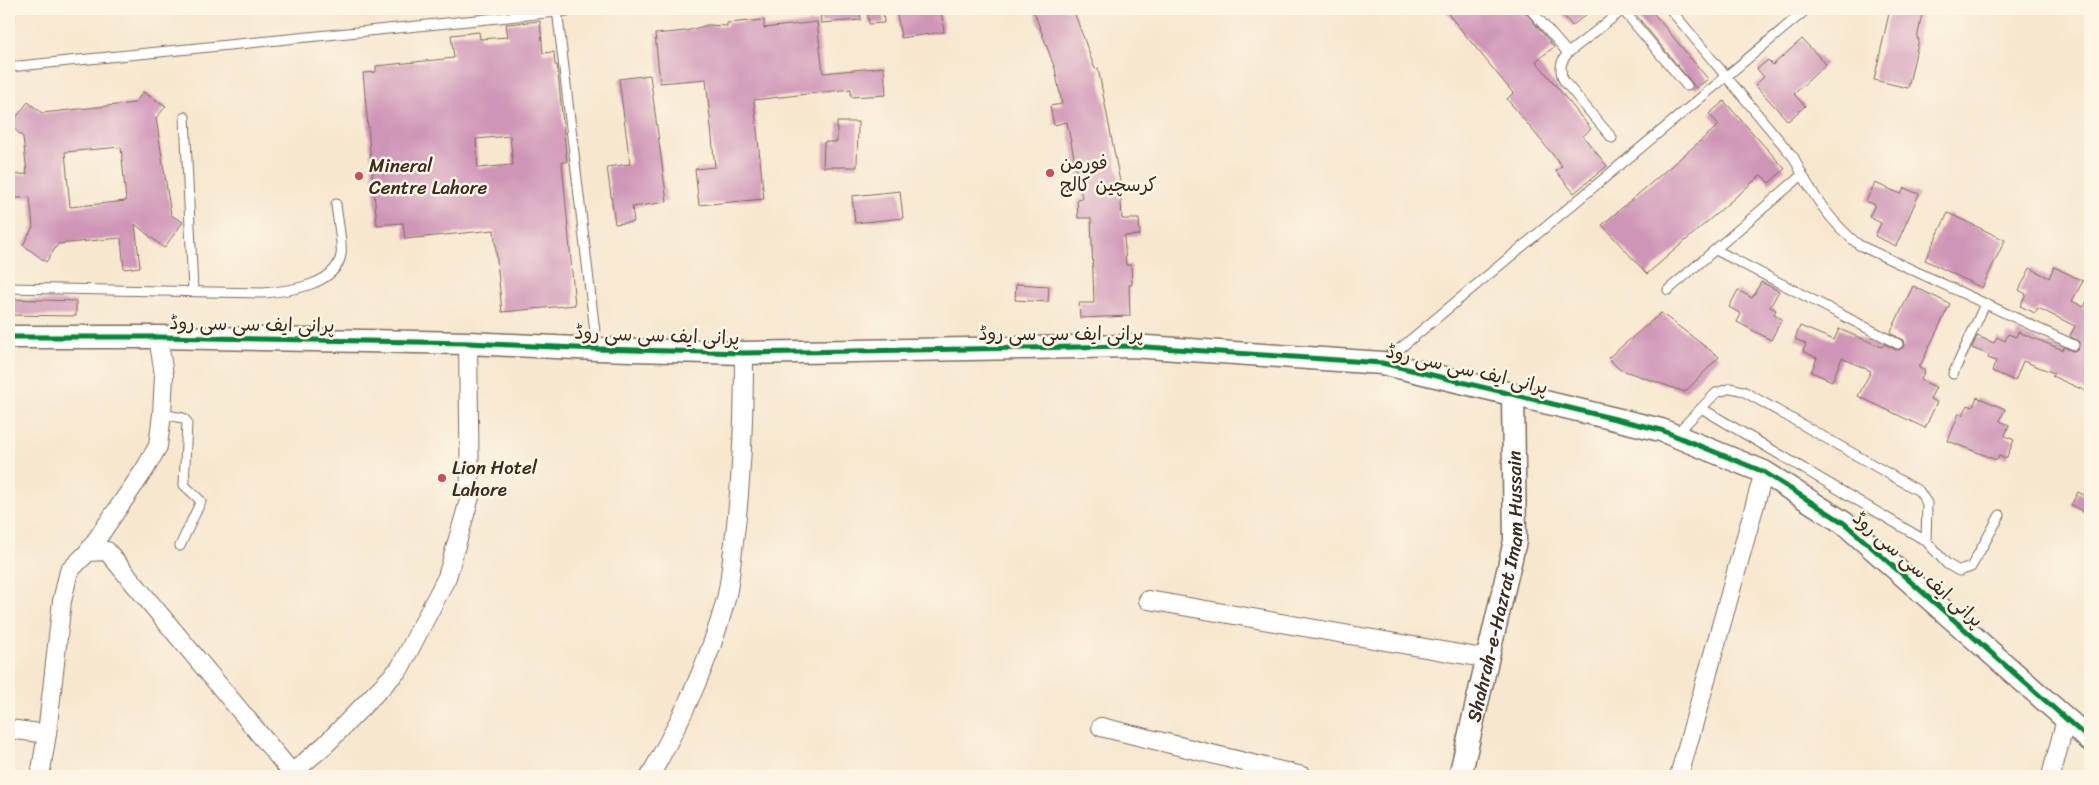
<svg xmlns="http://www.w3.org/2000/svg" width="2099" height="785" font-family="Sriracha,'Playpen Sans Arabic',sans-serif">
<rect width="100%" height="100%" fill="#fcf5e5"/>
<filter id="ink" filterUnits="userSpaceOnUse"><feTurbulence type="fractalNoise" baseFrequency=".02" numOctaves="2"/><feDisplacementMap in="SourceGraphic" scale="10" xChannelSelector="R" yChannelSelector="G"/><feConvolveMatrix kernelMatrix="1 2 1 2 8 2 1 2 1" color-interpolation-filters="sRGB"/></filter>
<filter id="wash" filterUnits="userSpaceOnUse"><feTurbulence type="fractalNoise" baseFrequency=".0096" numOctaves="4" result="noise"/><feDisplacementMap in="SourceGraphic" scale="20" xChannelSelector="R" yChannelSelector="G"/><feGaussianBlur stdDeviation="1.12" result="paint"/><feColorMatrix in="noise" values="0 0 0 0 0 0 0 0 0 0 0 0 0 0 0 0 0 1.4 0 .05"/><feComposite in="paint" operator="in"/></filter>
<g filter="url(#wash)">
<rect width="100%" height="100%" fill="#f7e7cf"/>
<g id="blocks">
<path fill="#cf95b7" fill-rule="evenodd" d="M820 9H860L861 20 821 23Z
M867 9H883L884 23 869 24Z
M928 9H941L944 32 901 38 897 13Z
M1033 9H1073L1095 69 1098 68 1120 182 1122 219H1139L1140 235 1124 236 1126 265H1131L1132 285H1129L1130 316 1080 318 1079 303H1094L1091 218H1078L1077 199 1082 198 1067 122 1054 125 1050 106 1062 104 1055 69Z
M1444 9H1523L1554 47 1536 61 1591 129 1583 136 1607 166 1574 193 1556 171 1562 166 1507 99 1513 93Z
M1558 9H1593L1572 26Z
M1644 9H1650L1708 79 1696 88 1636 15Z
M1890 9H1923L1917 39H1919L1908 88 1874 80Z
M764 20V28L817 22 823 73 884 67 886 95 851 97V89L754 100 764 199 699 205 695 169 715 167 706 79 660 83 655 34 686 31 708 25 727 26V23Z
M540 21 543 53 554 52 555 65H557L567 162H562L575 305 502 312 494 230 405 239 403 223 377 225 363 73 376 72V66L454 58 451 35 479 32 480 39 508 37 506 24ZM510 136 513 165 478 168 476 139Z
M1802 39 1826 64 1794 94 1805 106 1788 121 1755 85 1764 77 1757 69 1768 60 1773 65Z
M650 75 667 202 632 207 634 222 615 224 607 167 630 164 619 79Z
M143 92 166 106 156 118 171 215 183 222 164 248 135 224 140 267 124 269 121 238 58 244 46 262 23 245 33 227 30 197 9 199V175L27 174 23 137 10 125 28 102 42 113 135 103ZM121 147 126 201 70 207 65 152Z
M1724 101 1785 169 1769 183 1761 175 1647 274 1602 225 1719 125 1709 114Z
M837 122H858L857 167H823L824 142H837Z
M1875 183 1901 194 1904 188 1919 194 1896 246 1875 236 1881 223 1869 217 1875 205 1866 201Z
M900 191 903 218 855 223 852 196Z
M1948 213 2005 240 1982 288 1925 260Z
M2054 267 2083 281 2072 301 2084 307 2090 295V393L2052 376 2054 373 2023 361 2015 381 1992 371 1996 361 1988 358 1989 355 1972 348 1977 336 1994 343 1997 337 2005 341 2008 334 2016 337 2018 332 2063 350 2064 347 2072 351 2078 350 2079 342 2070 336 2075 326 2038 308 2035 313 2020 306 2026 294 2019 290 2030 268 2049 278Z
M1761 282 1779 291 1770 307 1776 310 1774 314 1782 319 1771 340 1737 322 1741 314 1729 307 1738 290 1752 298Z
M1016 284 1049 286 1048 302 1015 300Z
M1913 286 1950 304 1919 368 1925 371 1920 380 1936 387 1930 399 1937 402 1925 428 1858 396 1871 371 1842 358 1832 381 1811 372 1817 358 1803 351 1806 344 1795 339 1800 326 1834 340 1839 329 1882 347 1884 344 1896 350 1901 349 1904 346 1903 340 1890 333Z
M9 299 76 301V316L9 315Z
M1661 313 1719 357 1685 392 1619 369 1608 358Z
M1977 397 2005 409 2000 421 2009 425 2005 436 2014 440 2006 459 1999 456 1997 460 1948 441 1959 413 1963 415 1968 405 1973 407Z
M2078 492 2090 498V515L2071 505Z"/>
</g>
</g>
<g filter="url(#ink)">
<use href="#blocks" fill-opacity="0" stroke="#7d6c5c" stroke-width="1"/>
<g fill="none" stroke-linecap="round" stroke-linejoin="round">
<g stroke="#7d6c5c" stroke-width="11">
<path id="service" d="M9 9 10 18
M557 9 597 349
M1530 9 1568 53
M1670 9 1794 158C1809 190 1831 223 1859 245L2074 345
M1623 10 1687 86
M9 67 587 9
M185 117 193 291
M1612 138 1564 81C1559 70 1560 62 1568 53L1624 9
M1716 250 1898 344
M9 288 263 293C288 291 335 286 341 255 343 244 337 217 336 204
M1668 290 1802 175
M1385 361 1807 9
M1953 374 1985 304
M1701 408 1926 541
M162 414 183 418 187 422 184 485 201 501 180 546
M1675 435 1716 393 1731 388 1743 391 1919 491 1927 503 1926 541 1947 564 1959 571 1971 567 2000 515"/>
</g>
<g stroke="#7d6c5c" stroke-width="20">
<path id="minor" d="M88 552 145 469 158 446 162 414 164 375 158 337
M1148 600 1489 659
M1101 727 1302 776
M9 729 47 734
M40 776 47 734 62 601 69 571 88 552 107 551 292 773 325 745 400 668 447 577 470 497 468 343
M650 776C681 720 710 661 726 599 730 583 731 566 733 550 742 484 744 419 744 353
M1679 776 1764 472
M2051 776 2066 719"/>
</g>
<g stroke="#7d6c5c" stroke-width="25">
<g id="tertiary">
<path d="M9 337H158L468 343 597 349 744 353 1132 346 1382 363 1661 430 1764 472 1844 523 2090 740"/>
<path id="s1" d="M1460 776 1515 541 1513 396"/>
</g>
</g>
<use href="#service" stroke="#fff" stroke-width="9"/>
<use href="#minor" stroke="#fff" stroke-width="18"/>
<use href="#tertiary" stroke="#fff" stroke-width="22"/>
<g stroke="#fcf5e5" stroke-width="8">
<path id="cycleway" d="M9 337H158L468 343 597 349 744 353 1132 346 1382 363 1661 430 1764 472 1844 523 2090 740"/>
</g>
<use href="#cycleway" stroke="#00873e" stroke-width="5"/>
</g>
</g>
<g fill="#d1495b" stroke="#fcf5e5" stroke-width="2">
<circle cx="1050" cy="173" r="5"/>
<circle cx="359" cy="176" r="5"/>
<circle cx="442" cy="478" r="5"/>
</g>
<g text-anchor="middle" dominant-baseline="central" stroke-width="5" stroke-linejoin="round" paint-order="stroke">
<g font-size="19" fill="#3b2a1e" stroke="#fcf5e5" text-anchor="start">
<text x="1060" y="162">فورمن<tspan x="1060" dy="22">کرسچین کالج</tspan></text>
<text x="369" y="165">Mineral<tspan x="369" dy="22">Centre Lahore</tspan></text>
<text x="452" y="467">Lion Hotel<tspan x="452" dy="22">Lahore</tspan></text>
</g>
<g font-size="19" fill="#3b2a1e" stroke="#fcf5e5">
<text transform="translate(252 324) rotate(1)">پرانی ایف سی سی روڈ</text>
<text x="1061" y="333">پرانی ایف سی سی روڈ</text>
<text transform="translate(657 335) rotate(2)">پرانی ایف سی سی روڈ</text>
<text transform="translate(1467 369) rotate(13)">پرانی ایف سی سی روڈ</text>
<text transform="translate(1918 569) rotate(41)">پرانی ایف سی سی روڈ</text>
<text stroke="none"><textPath href="#s1" startOffset="194">Shahrah-e-Hazrat Imam Hussain</textPath></text>
</g>
</g>
<rect width="2099" height="785" fill="none" stroke="#fcf5e5" stroke-width="30"/>
</svg>
